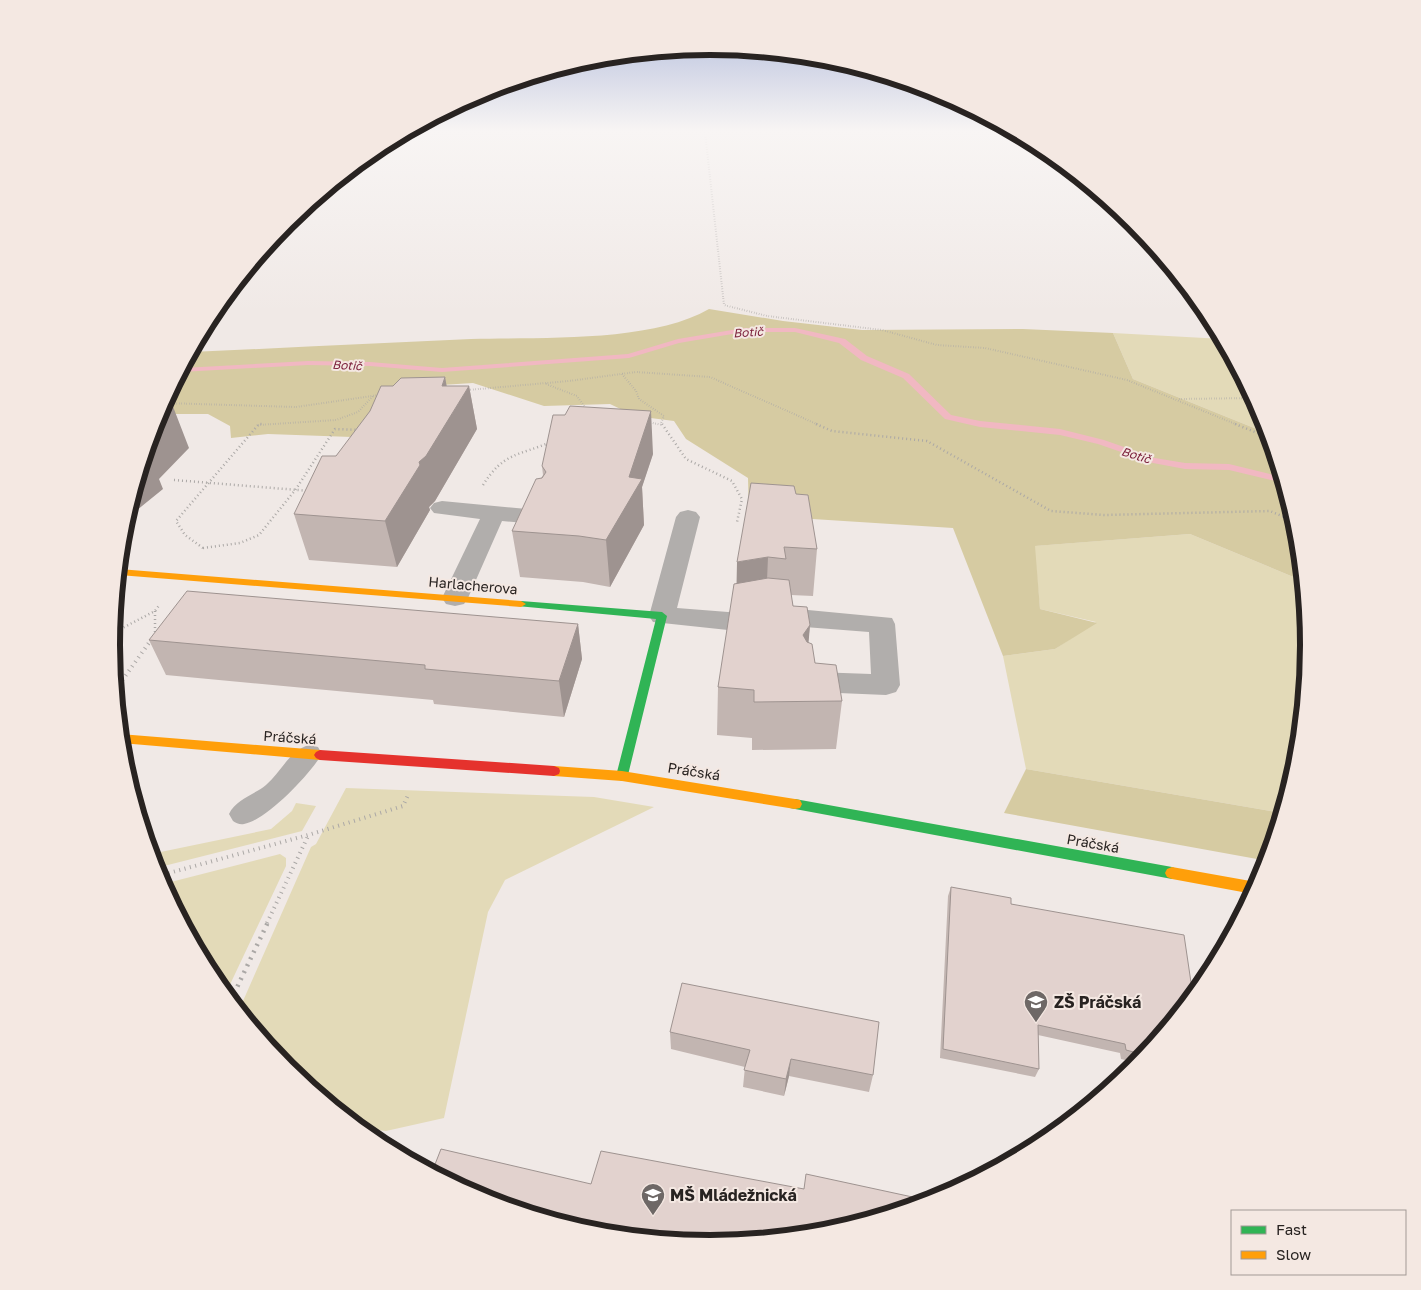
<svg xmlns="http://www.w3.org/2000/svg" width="1421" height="1290" font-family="'Golos Text',sans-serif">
<rect width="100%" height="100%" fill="#f0e9e6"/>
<path fill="#e3dab8" d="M1113 333 1223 339 1264 416 1269 434 1133 379Z
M1190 534 1303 581 1309 645 1298 762 1282 813 1026 769 1003 656 1055 649 1096 622 1040 609 1034 546Z
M346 788 594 797 654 807 505 880 488 912 444 1118 386 1131 359 1128 287 1068 242 1013 243 1001 311 847 316 844Z
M296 803 316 806 302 831 156 868 151 854 271 829 292 811Z
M280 854 286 858V866L226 993 212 977 163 884Z"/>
<path fill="#d6cba2" d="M709 309 783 321 862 330 1023 329 1113 333 1133 379 1269 434 1298 528 1303 581 1190 534 1035 546 1040 609 1097 623 1055 649 1003 656 953 528 749 515 748 478 686 439 674 421 635 416 610 404 544 406 473 383 393 388 352 437 268 434 231 438 230 426 208 414H158L191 352C285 348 378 343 471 339 538 337 651 343 709 309Z
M1026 769 1282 813 1268 861 1004 813Z"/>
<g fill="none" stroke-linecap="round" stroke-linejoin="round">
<path fill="#f1b8c2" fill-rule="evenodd" d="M744 328H795L845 339 867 356 909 374 951 415 980 421 1060 429 1104 440 1155 458 1185 463 1229 464 1282 477 1284 483 1229 470 1185 469 1153 463 1098 444 1060 435 980 427 945 419 903 378 861 360 839 343 795 332H744L679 343 629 358 442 372 370 366 308 365 181 372 183 368 308 361 370 362 442 368 628 354 678 339Z"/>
<path stroke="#aba8a6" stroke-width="2" stroke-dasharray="0.5 2" stroke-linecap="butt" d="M705 132 724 305 767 316 882 330 937 345 985 348 1127 380 1238 425
M622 374 636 391 639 399 664 416 661 423
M546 384 577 396 586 409
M468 390 569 381 636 372 710 377 819 425
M1179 399 1254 398
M164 403 296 407 379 395
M648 422 662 425
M258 425 336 420 358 412 373 396"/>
<path stroke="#aba8a6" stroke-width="2.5" stroke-dasharray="1 3" stroke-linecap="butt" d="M662 424 686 459 732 481 742 499 737 522
M816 424 832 431 927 441 1051 511 1104 515 1270 511 1296 522
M1235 424 1270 438
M174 480 310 491
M483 485C504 452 518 456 551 442
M203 548 185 535 176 521 259 424H263
M203 548 240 543 259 535 296 489 335 429 360 430
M155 611V635
M113 633 155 611 160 604"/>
<path stroke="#aba8a6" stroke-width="4" stroke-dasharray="1 4.5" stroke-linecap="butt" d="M116 689 151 640
M158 876 308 835 403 806 409 793
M267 923 308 836"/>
<path stroke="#aba8a6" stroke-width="4.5" stroke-dasharray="2 5.5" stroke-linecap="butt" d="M231 1000 268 922"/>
<path fill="#b1aeac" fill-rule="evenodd" d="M309 745 318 747 322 754C310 774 267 820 244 824 240 825 236 823 233 821L229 814C236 799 254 795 266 785 281 772 290 750 309 745Z"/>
<path fill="#b1aeac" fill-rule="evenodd" d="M442 501 538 510 546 512 550 517 546 522 538 524 502 521 468 598 464 604 455 606 446 604 442 598 480 519 434 513 430 508 434 503Z
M688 510 696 512 700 517 677 608 728 612 766 606 892 618 895 624 900 685 896 692 886 695 815 692 805 689 801 682 805 675 815 672 871 674 869 632 766 624 728 630 653 622 649 616 676 517 680 512Z"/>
<path fill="#30b455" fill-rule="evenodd" d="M521 601 662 612 667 616 627 779 622 781 617 779 616 776 656 619 517 606 516 604Z
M795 799 1172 867 1177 869 1179 873 1177 877 1172 879 795 809 790 808 788 804 790 800Z"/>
<path fill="#ff9f0a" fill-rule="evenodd" d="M119 569 521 601 526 604 521 607 119 575Z
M120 734 320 750 324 752 326 755 324 758 320 760 121 743Z
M554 766 622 771 795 799 800 800 802 804 800 808 795 809 622 781 554 776 549 774 548 771 549 768Z
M1172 867 1256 882 1259 883 1253 894 1172 879 1167 877 1165 873 1167 869Z"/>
<path fill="#e5322d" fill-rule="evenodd" d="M320 750 554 766 559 768 560 771 559 774 554 776 320 760 316 758 314 755 316 752Z"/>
</g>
<path fill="#c2b5b1" d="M445 377 446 386H469L477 429 435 501 429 507 430 510 397 567 309 560 294 514 336 456 393 386Z
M653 454 642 487 644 525 610 587 583 582 520 577 512 531 543 475 542 466Z
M796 494 817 549 813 596 791 595 793 606 810 625 808 642 815 663 842 701 836 749 752 750V738L717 735 718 687 737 583Z
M578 624 582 659 564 717 434 704 433 700 166 675 149 640Z
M951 887 1011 904 1193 996 1138 1063 1121 1059 1120 1053 1038 1035 1039 1069 1035 1077 940 1058 948 896Z
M670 1032 873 1075 869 1092 789 1076 784 1096 743 1087 745 1067 671 1049Z"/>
<path fill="#9e9390" d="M445 377 452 414 469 386 477 429 435 501 429 507 430 510 397 567 385 521 419 462Z
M172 404 189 448 159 479 163 489 126 519 156 419Z
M651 411 653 454 642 487 644 525 610 587 606 540Z
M768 557 766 604 736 609 737 562Z
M578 624 582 659 564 717 559 681Z
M810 625 806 673 803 635Z
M791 1059 789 1076 784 1096 786 1079Z"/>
<path fill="#e2d2ce" stroke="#9e9390" d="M445 377 442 386H469L426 456 419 462 420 465 385 521 294 514 322 456H336L370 411 381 386H393L401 378Z
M166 400 172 404 156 419 157 416Z
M570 406 651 411 629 477 642 479 606 540 579 536 512 531 536 479 542 478 546 472 542 466 553 415H565Z
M751 483 794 486 796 494 808 495 817 549 784 547 786 559 768 557 737 562Z
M768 578 789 580 793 606 807 607 810 625 803 635 807 642 812 644 815 663 836 665 842 701 754 702V690L718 687 734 584Z
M187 591 578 624 559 681 425 669V665L149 640Z
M951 887 1011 898V904L1184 935 1193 996 1145 1055 1126 1050 1125 1044 1038 1025 1039 1069 943 1049Z
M682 983 879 1022 873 1075 791 1059 786 1079 744 1070 750 1050 670 1032Z
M441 1149 591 1184 601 1151 804 1189 806 1174 931 1201 827 1232 710 1244 593 1232 481 1198 432 1172Z"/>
<linearGradient id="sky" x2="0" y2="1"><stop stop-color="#abb6d9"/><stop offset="0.42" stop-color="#f8f5f4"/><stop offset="1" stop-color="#f8f5f4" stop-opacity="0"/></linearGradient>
<rect width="1421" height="312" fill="url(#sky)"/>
<defs>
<g id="school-pin" transform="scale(1.25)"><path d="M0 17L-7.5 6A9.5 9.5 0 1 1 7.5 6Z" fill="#6e6866" stroke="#f4e8e2"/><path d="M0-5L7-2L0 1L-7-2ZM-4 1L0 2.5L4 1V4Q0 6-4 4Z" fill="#fff"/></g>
</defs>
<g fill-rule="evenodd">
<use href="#school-pin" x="1036" y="1002"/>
<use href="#school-pin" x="653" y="1195"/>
</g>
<g text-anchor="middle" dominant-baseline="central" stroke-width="4" stroke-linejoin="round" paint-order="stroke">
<g font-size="12" font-style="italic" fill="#7d223d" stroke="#f4e8e2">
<text transform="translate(748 332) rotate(-4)">Botič</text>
<text transform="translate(347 365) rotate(3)">Botič</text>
<text transform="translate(1136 455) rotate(17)">Botič</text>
</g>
<g font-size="14" fill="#282321" stroke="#f4e8e2">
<text transform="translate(473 585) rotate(5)">Harlacherova</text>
<text transform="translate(290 737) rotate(4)">Práčská</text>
<text transform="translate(694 771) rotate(9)">Práčská</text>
<text transform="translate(1093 843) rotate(10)">Práčská</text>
</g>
<g font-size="16" font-weight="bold" fill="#282321" stroke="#f4e8e2" text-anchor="start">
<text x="1054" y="1002">ZŠ Práčská</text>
<text x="670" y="1195">MŠ Mládežnická</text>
</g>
</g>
<path d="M0 0H1421V1290H0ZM120 645a590 590 0 1 1 1180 0a590 590 0 1 1-1180 0Z" fill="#f4e8e2" fill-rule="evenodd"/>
<path fill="none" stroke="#282321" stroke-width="6" d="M120 645a590 590 0 1 1 1180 0a590 590 0 1 1-1180 0Z"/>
<rect x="1231" y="1210" width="175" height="65" fill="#f4e8e2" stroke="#a29995"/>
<rect x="1241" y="1226" width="25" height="8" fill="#30b455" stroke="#a29995"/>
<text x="1276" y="1235" font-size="15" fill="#282321">Fast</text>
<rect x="1241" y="1251" width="25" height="8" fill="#ff9f0a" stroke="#a29995"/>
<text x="1276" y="1260" font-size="15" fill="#282321">Slow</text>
</svg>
